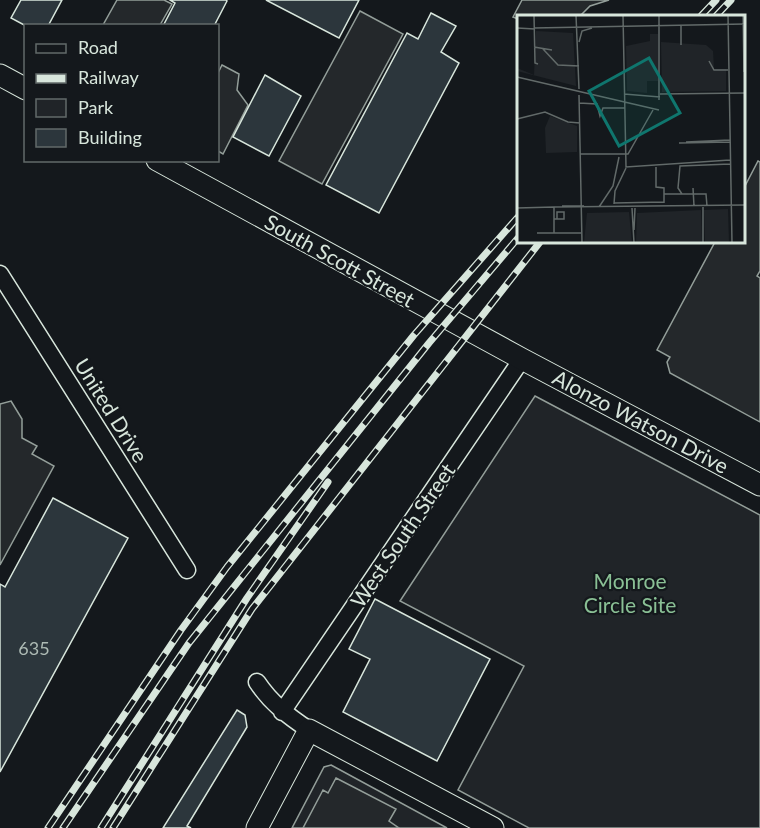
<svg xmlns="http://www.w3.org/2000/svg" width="760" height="828" font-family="Lato,sans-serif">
<rect width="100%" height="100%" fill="#14181c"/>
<path fill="#202428" stroke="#939e99" stroke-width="1.5" d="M535 396 760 515V828H529L458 790 524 666 400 601Z
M331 765 447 828H292L324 767Z"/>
<path fill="#24282b" stroke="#939e99" stroke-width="1.5" d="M117 0H164L172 4 160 25H103Z
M522 0H609L590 6 580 16H518V19L513 17Z
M360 11 403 34 322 184 279 161Z
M222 65 239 74 237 90 248 105 223 154 218 151V73Z
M758 161 760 162V271L757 276 760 278V422L670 373 667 362 670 357 657 350 715 242H744V188Z
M11 401 22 419V438L37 446 32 454 54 466 0 565V404Z
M336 778 396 809 389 821 399 828H303L323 790 328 793Z"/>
<path fill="#2c363c" stroke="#d8e6dc" stroke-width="1.5" d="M21 0H62L48 26H26L11 18Z
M170 0H226L227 1 214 26H163L175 3Z
M266 0H359L339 38Z
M431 13 456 26 441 52 459 63 379 213 326 185 407 33 418 39Z
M265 75 301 96 269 156 233 137Z
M53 498 128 538 0 772V584L5 587Z
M375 599 490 659 437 761 343 712 370 659 349 649Z
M237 710 245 715 247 727 187 826 191 828H163Z"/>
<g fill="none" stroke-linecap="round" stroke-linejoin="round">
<g stroke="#d8e6dc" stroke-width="19">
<path id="minor" d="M0 274 187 570
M257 682C271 703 288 716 309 730
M282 712 522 359"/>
</g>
<g stroke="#d8e6dc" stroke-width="23">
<path id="tertiary" d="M0 75 26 89
M157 160 522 359 760 485
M257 828 309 730 493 828"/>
</g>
<use href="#minor" stroke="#14181c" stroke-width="16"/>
<use href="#tertiary" stroke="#14181c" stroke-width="21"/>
<g stroke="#d8e6dc" stroke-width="7">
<path id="rail" d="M701 16 716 0
M716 16 731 0
M48 828 181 630 227 567 414 335 518 217
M63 828 189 643 429 343 518 238
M101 828 247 598 328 482
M113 828 252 609 540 242"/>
</g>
<use href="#rail" stroke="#14181c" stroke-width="4.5" stroke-dasharray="14" stroke-linecap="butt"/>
</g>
<g text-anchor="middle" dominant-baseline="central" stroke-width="4.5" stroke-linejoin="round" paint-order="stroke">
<g font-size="18" fill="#adbab4">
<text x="34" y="648">635</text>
</g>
<g font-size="21" fill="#d8e6dc" stroke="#14181c">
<text transform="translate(340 260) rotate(29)">South Scott Street</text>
<text transform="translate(112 410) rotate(58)">United Drive</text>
<text transform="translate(641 421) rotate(28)">Alonzo Watson Drive</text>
<text transform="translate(402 535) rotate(-56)">West South Street</text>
</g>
<g font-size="21" fill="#8ac095" stroke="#14181c">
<text x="630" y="580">Monroe<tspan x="630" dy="24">Circle Site</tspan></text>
</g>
</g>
<g transform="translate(517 15)">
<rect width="228" height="228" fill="#14181c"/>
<path d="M19 16 56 18 59 71 0 56V53L17 60ZM133 19H141V66H130V78L110 76 109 31 133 26ZM144 27 189 30 196 36 197 54H209V76L145 77ZM33 101 60 111V137L29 138 28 113ZM211 194 212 228H188L187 195ZM184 195 185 228H119L120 198ZM70 198 112 197 115 228H67Z" fill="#202428"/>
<path fill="none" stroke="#626a69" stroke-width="1.5" d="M17 0 18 48 21 49M59 0 62 74M106 0 109 152 213 145M211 0 215 228M226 0 227 57M164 10V30M0 13 18 14M17 13 228 9M62 27 65 16 75 13M17 32 35 35M26 34 41 50 62 51M192 46 197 55H211M0 62 142 95M107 79 143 82M143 79 228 78M62 80 65 228M142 85V0M62 88 80 89 83 101 86 93H108M0 104 28 97 51 107 63 108M169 127 213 125M162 128 213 127M63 139H111L136 95M139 152V172L147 173V188M176 173 177 191M147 179H189L190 191M165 179 161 173 163 151 213 149M97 188 147 187M97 189 98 176 109 153M45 191H67M37 192V218M37 192 228 190M82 192 96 171 102 142M186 192V228M0 193 37 192M115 193 117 228M37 204H47V197H40V204M117 215 118 193M20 218H64"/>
<path fill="#0f766e" fill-opacity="0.15" stroke="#0f766e" stroke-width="3" d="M132 43 163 98 102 131 72 76Z"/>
<rect width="228" height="228" fill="none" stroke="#d8e6dc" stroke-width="3"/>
</g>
<rect x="24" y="24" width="195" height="138" fill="#14181c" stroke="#626a69" stroke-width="1.5"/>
<rect x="36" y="44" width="30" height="9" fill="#14181c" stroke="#626a69" stroke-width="1.5"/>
<text x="78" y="54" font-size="18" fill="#d8e6dc">Road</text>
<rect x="36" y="74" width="30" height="9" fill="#d8e6dc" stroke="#626a69" stroke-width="1.5"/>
<text x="78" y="84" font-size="18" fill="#d8e6dc">Railway</text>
<rect x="36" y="99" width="30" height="18" fill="#202428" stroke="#626a69" stroke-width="1.5"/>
<text x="78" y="114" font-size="18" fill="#d8e6dc">Park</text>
<rect x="36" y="129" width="30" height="18" fill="#2c363c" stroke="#626a69" stroke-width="1.5"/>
<text x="78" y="144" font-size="18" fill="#d8e6dc">Building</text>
</svg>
